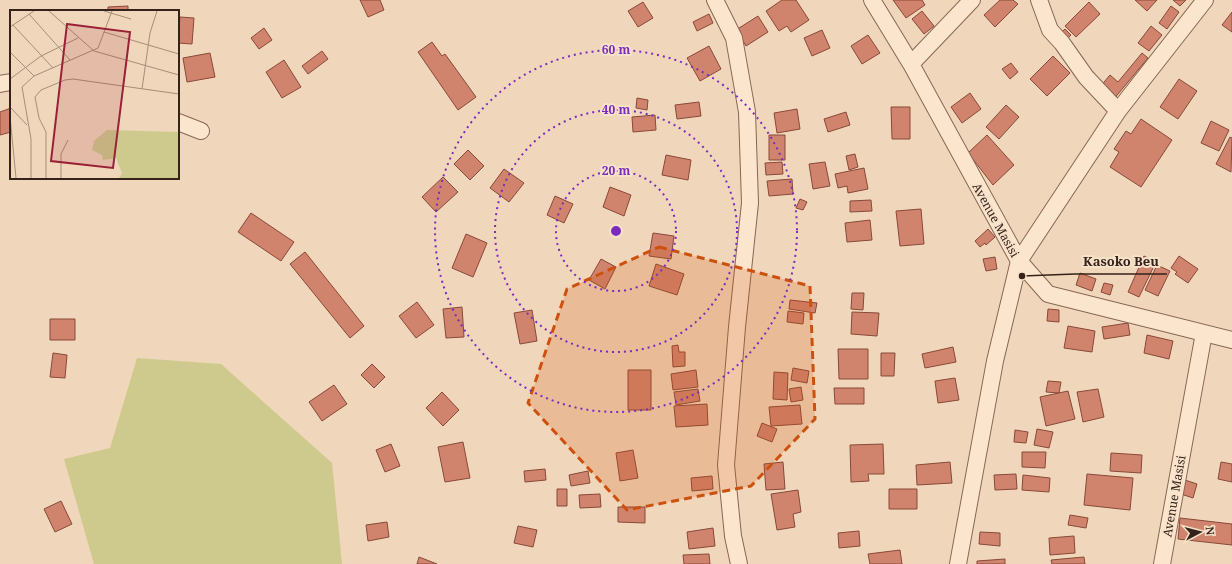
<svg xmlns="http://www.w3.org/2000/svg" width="1232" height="564" font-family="'Noto Serif',serif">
<rect width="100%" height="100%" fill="#f0d6ba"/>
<path fill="#ceca8e" d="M137 358 221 364 332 463 342 564H94L64 459 110 448Z"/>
<path fill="#d1846d" stroke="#884938" d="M360 0H380L384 10 368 17Z
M782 0H796L809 20 791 32 787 26 779 31 766 11Z
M893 0H922L925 5 906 18Z
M1000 0H1013L1018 4 995 27 984 15Z
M1135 0H1157L1147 11Z
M1173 0H1186L1180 6Z
M643 2 653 18 638 27 628 11Z
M1089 2 1100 14 1076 37 1065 26Z
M128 6V11H108V7Z
M1171 6 1179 12 1167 29 1159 23Z
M922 11 934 26 924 34 912 19Z
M1232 12V32L1222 25Z
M709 14 713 23 697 31 693 22Z
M758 16 768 32 746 46 736 30Z
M180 17 194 18 192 44 178 43Z
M1151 26 1162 35 1149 51 1138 43Z
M264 28 272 40 259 49 251 38Z
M1065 29 1071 35 1065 41 1058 35Z
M822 30 830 48 812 56 804 38Z
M868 35 880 53 862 64 851 46Z
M432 42 442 56 445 54 476 97 458 110 418 52Z
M709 46 721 69 700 81 687 58Z
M322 51 328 59 308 74 302 66Z
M210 53 215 77 187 82 183 58Z
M1142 53 1148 58 1113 100 1099 88 1110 75 1118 82Z
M1053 56 1070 73 1047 96 1030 79Z
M284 60 301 87 282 98 266 72Z
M1011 63 1018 72 1010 79 1002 69Z
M1179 79 1197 91 1178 119 1160 107Z
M970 93 981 109 962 123 951 107Z
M637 98 648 100 647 110 636 108Z
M699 102 701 116 677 119 675 105Z
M1006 105 1019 117 999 139 986 127Z
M891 107H910V139H892Z
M11 108V132L0 135V112Z
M797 109 800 129 777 133 774 113Z
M846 112 850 125 828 132 824 119Z
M655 115 656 130 633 132 632 117Z
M1141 119 1172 140 1141 187 1110 167 1119 152 1114 149 1126 131 1131 134Z
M1211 121 1229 130 1219 151 1201 143Z
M769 135H785V160H769Z
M987 135 1014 165 993 185 968 153Z
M1230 137 1232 138 1231 172 1216 164Z
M468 150 484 166 470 180 454 164Z
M855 154 858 167 849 170 846 156Z
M666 155 691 160 688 180 662 175Z
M782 162 783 174 766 175 765 163Z
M825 162 830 186 813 189 809 164Z
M864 168 868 189 848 193 847 186 838 188 835 174Z
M504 169 524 183 509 202 490 188Z
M443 177 458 192 436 212 422 197Z
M792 179 793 194 769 196 767 181Z
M610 187 631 195 624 216 603 207Z
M555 196 573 204 564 223 547 215Z
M800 199 807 202 803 210 796 208Z
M871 200 872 211 850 212V201Z
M921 209 924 244 900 246 896 211Z
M251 213 294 242 281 261 238 232Z
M870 220 872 240 847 242 845 223Z
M988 229 995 237 986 245 985 243 980 247 975 241Z
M653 233 674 236 671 259 649 256Z
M466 234 487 243 473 277 452 268Z
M305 252 364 326 350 338 290 264Z
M1144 256 1156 262 1139 297 1128 292Z
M1179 256 1198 269 1188 283 1175 274 1177 272 1171 268Z
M995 257 997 269 986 271 983 259Z
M601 259 616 267 605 289 589 280Z
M656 264 684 274 677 295 649 286Z
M1157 265 1170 271 1158 296 1145 290Z
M1080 273 1096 279 1092 291 1076 285Z
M1104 283 1113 285 1110 295 1101 292Z
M852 293H864L863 310 851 309Z
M790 300 817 303 815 313 789 309Z
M417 302 434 325 416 338 399 316Z
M462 307 464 337 446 338 443 309Z
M1048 309 1059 310V322L1047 321Z
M532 310 537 341 520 344 514 313Z
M788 311 804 313 803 324 787 322Z
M852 312 879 313 877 336 851 334Z
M50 319H75V340H50Z
M1128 323 1130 335 1104 339 1102 327Z
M1068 326 1095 331 1092 352 1064 348Z
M1147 335 1173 341 1169 359 1144 353Z
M678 345 679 352H685V366L673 367 672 346Z
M953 347 956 362 925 368 922 354Z
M838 349H868V379H839Z
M53 353 67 355 65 378 50 377Z
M881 353H895L894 376H881Z
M372 364 385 377 374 388 361 375Z
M793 368 809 371 807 383 791 380Z
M628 370H651V410H628Z
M696 370 698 387 673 390 671 374Z
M774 372 788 373 787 400 773 399Z
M955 378 959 400 938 403 935 381Z
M1048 381 1061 382 1059 393 1046 392Z
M334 385 347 404 322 421 309 402Z
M801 387 803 400 791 402 789 389Z
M834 388H864V404H835Z
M698 389 700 401 676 405 674 392Z
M1098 389 1104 417 1083 422 1077 392Z
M1068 391 1075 419 1046 426 1040 397Z
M442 392 459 410 443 426 426 408Z
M707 404 708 425 676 427 674 406Z
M800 405 802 424 771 426 769 407Z
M762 423 777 429 772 442 757 436Z
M1037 429 1053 432 1049 448 1034 445Z
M1015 430 1028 432 1026 443 1014 442Z
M463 442 470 478 445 482 438 447Z
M391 444 400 466 385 472 376 450Z
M883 444 884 474H868L869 481 851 482 850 445Z
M633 450 638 478 620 481 616 453Z
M1022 452H1046L1045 468 1022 467Z
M1111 453 1142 455 1141 473 1110 471Z
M783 462 785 489 766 490 764 464Z
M950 462 952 483 917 485 916 465Z
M1221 462 1232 464V482L1218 479Z
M545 469 546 480 525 482 524 471Z
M588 471 590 483 571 486 569 475Z
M1016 474 1017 489 995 490 994 475Z
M1087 474 1133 478 1130 510 1084 505Z
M1023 475 1050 478 1049 492 1022 490Z
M712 476 713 489 692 491 691 478Z
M1185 480 1197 484 1193 498 1181 494Z
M557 489H567V506H557Z
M889 489H917V509H889Z
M798 490 801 512 793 514 795 527 777 530 771 494Z
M600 494 601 507 580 508 579 495Z
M61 501 72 524 55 532 44 509Z
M618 507H645V523L618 522Z
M1070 515 1088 518 1086 528 1068 525Z
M1180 518 1232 524V545L1178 539Z
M387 522 389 537 368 541 366 525Z
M518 526 537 530 533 547 514 543Z
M713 528 715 546 689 549 687 532Z
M859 531 860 546 839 548 838 533Z
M980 532 1000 533V546L979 544Z
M1074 536 1075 553 1050 555 1049 538Z
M900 550 902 564H870L868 554Z
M709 554 710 564H684L683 555Z
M419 557 437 564H417Z
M1084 557 1085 564H1052L1051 560Z
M1005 559V564H977V561Z"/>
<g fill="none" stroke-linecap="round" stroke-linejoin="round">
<g stroke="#886654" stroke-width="18">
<path id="minor" d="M715 0 734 38 747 112 750 203 737 327 726 465 733 536 739 564
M872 0 911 64 1019 261 1048 294 1232 340
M1039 0 1050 30 1062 43 1086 77 1118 111
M911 64 972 0
M0 84 11 82
M178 122 201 131
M958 564 995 361 1019 261 1118 111 1205 0
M1162 564 1204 333"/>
</g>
<use href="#minor" stroke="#fbe5cd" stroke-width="16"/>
</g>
<path fill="#cd510e" fill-opacity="0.2" stroke="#cd510e" stroke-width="3" stroke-dasharray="8 5" stroke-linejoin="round" d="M659 247 810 286 815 419 751 486 627 510 528 403 567 289Z"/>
<g fill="none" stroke="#7b2cbf" stroke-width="2" stroke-dasharray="2 4">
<circle cx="616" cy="231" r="60"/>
<circle cx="616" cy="231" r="121"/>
<circle cx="616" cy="231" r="181"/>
</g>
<g text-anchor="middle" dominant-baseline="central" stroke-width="4" stroke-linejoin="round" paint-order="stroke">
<g font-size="12" fill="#35221a" stroke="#f7e2ca">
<text transform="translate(996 220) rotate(61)">Avenue Masisi</text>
<text transform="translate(1174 496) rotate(-80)">Avenue Masisi</text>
</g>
</g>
<g transform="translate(10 10)">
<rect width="169" height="169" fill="#f0d6ba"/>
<path d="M97 120 169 122V168H109L112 163 106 148 93 150 92 145 82 140 84 131Z" fill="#ceca8e"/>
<path fill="none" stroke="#a58e7a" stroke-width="1" d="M39 1 84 41 169 65M94 1 121 9M19 4 60 50M3 15 43 58M0 17 24 1M94 22 169 44M0 42 24 66M0 69 31 46 68 28M132 79 140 23 147 1M0 97 17 115M0 106 6 168M21 168V129L12 77 24 66 88 38 102 1M36 168V122L29 108 25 87 31 80 55 70 63 69 169 84M51 168V144L58 130"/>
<path fill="#9a2037" fill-opacity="0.15" stroke="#9a2037" stroke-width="2" d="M57 14 120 22 103 158 41 151Z"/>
<rect width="169" height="169" fill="none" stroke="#35221a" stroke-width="2"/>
</g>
<circle cx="616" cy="231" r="6" fill="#7b2cbf" stroke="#f7e2ca" stroke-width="2"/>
<g font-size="12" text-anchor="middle" font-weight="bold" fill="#7b2cbf" stroke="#f7e2ca" stroke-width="4" stroke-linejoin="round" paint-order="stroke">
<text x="616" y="54">60 m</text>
<text x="616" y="114">40 m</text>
<text x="616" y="175">20 m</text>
</g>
<path fill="none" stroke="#35221a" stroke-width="1.5" d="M1022 276L1075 274H1167"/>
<circle fill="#35221a" stroke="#f7e2ca" stroke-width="1.5" cx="1022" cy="276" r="4"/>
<g font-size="13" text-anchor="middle" font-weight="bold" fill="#35221a" stroke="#f7e2ca" stroke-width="4" stroke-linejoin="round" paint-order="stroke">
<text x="1121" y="266">Kasoko Beu</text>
</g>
<g transform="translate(1200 532) rotate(83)" stroke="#f7e2ca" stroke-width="3" paint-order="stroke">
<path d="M0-3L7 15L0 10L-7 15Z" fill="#35221a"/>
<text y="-6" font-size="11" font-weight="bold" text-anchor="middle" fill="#35221a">N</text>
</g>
</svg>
